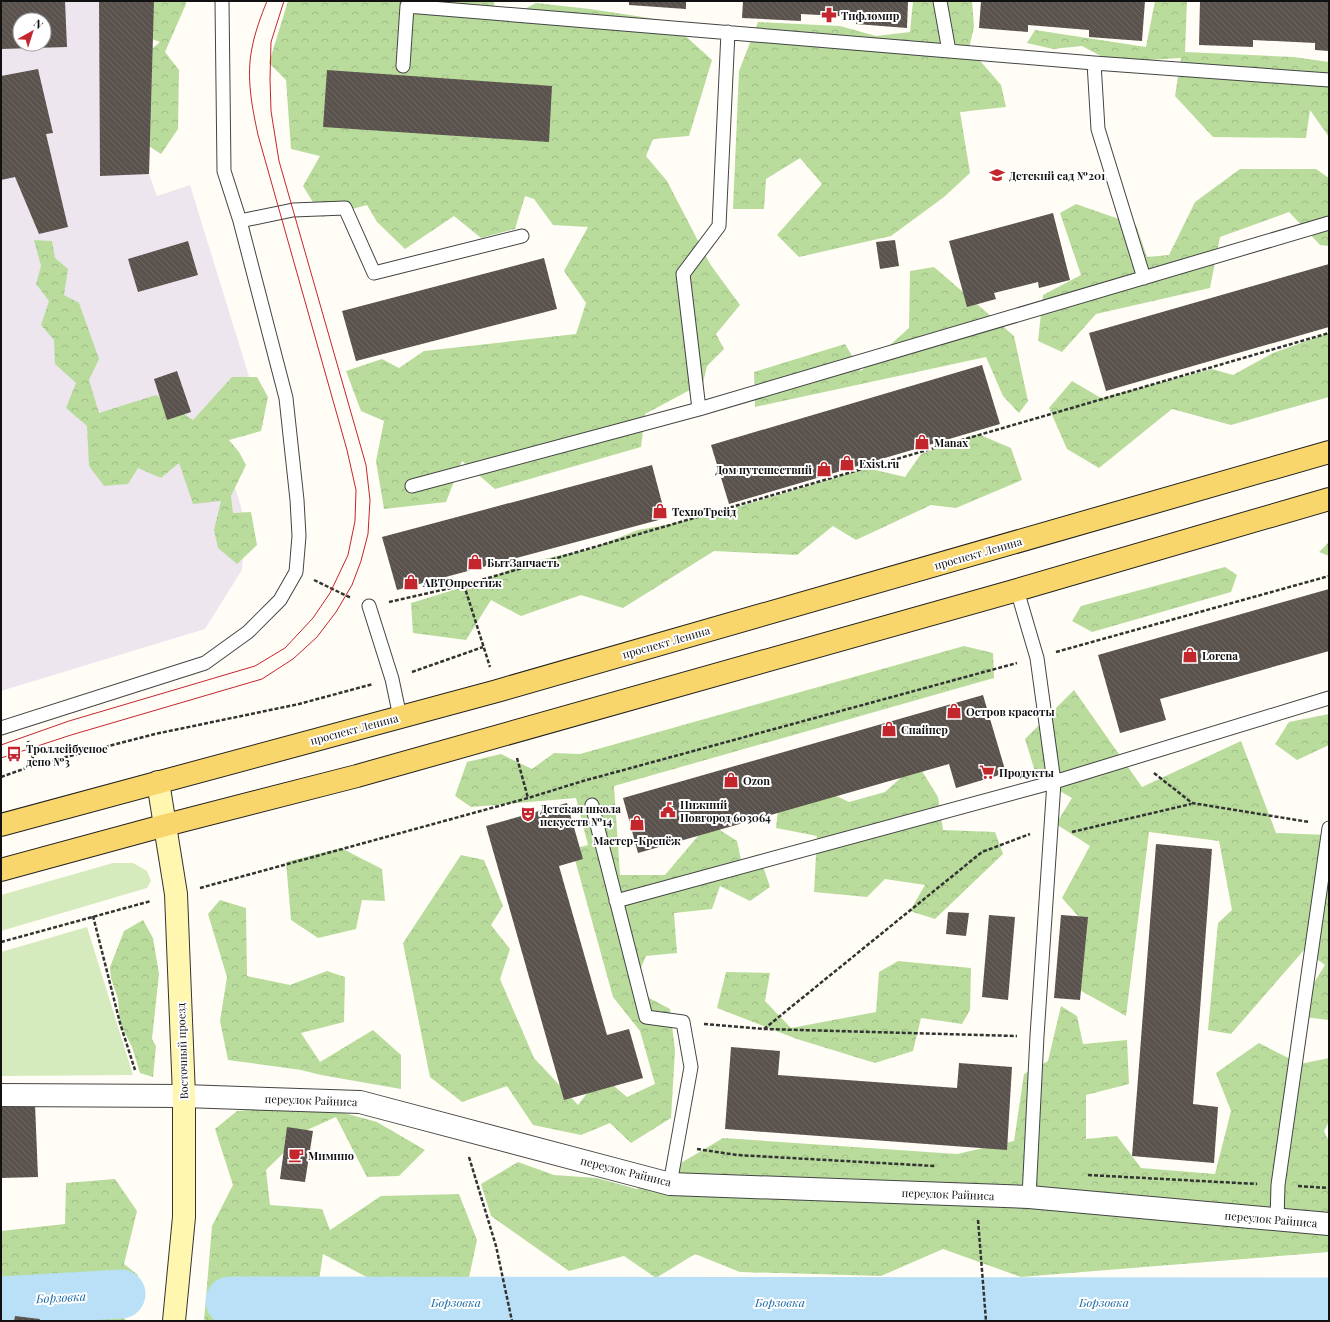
<svg xmlns="http://www.w3.org/2000/svg" width="1330" height="1322" font-family="'Playfair Display',serif">
<defs>
<pattern id="forest-crowns" width="20" height="18" patternUnits="userSpaceOnUse"><rect width="20" height="18" fill="#b9dc9c"/><path d="M2 6a3 3 0 1 1 6 0M12 15a3 3 0 1 1 6 0" fill="none" stroke="#9ebc85"/></pattern>
<pattern id="building-back-hatch" width="6" height="6" patternUnits="userSpaceOnUse"><rect width="6" height="6" fill="#5a524d"/><path d="M-1 5l2 2M0 0l6 6M5-1l2 2" fill="none" stroke="#6d6662"/></pattern>
</defs>
<rect width="100%" height="100%" fill="#fffdf5"/>
<path fill="#eee6ef" fill-rule="evenodd" d="M1 1H154L149 174 157 196 190 185 264 425 220 437 246 524 242 570 205 629 1 691ZM20 20H44V44H20Z"/>
<path fill="#d5ebbd" d="M113 863H133L147 871 151 881 147 888 1 931V895Z
M87 927 133 1075 1 1076V952Z"/>
<path fill="url(#forest-crowns)" d="M144 1H185L186 4 165 52 179 70 178 129 161 154 133 136 134 64 160 42 141 35Z
M288 1H494V5L508 18 536 3 590 9 669 21 712 60 689 136 653 139 646 156 667 181 710 264 740 305 716 334 724 349 707 366 703 383 645 414 641 447 495 489 462 461 446 502 384 509 376 461 384 421 361 411 346 371 382 359 399 368 424 351 576 334 586 303 564 271 588 227 553 225 534 199 525 196 515 229 481 238 454 216 405 249 377 222 367 205 322 217 303 186 320 156 291 149 286 80 269 63Z
M913 1H972L974 27 969 48 1001 85 1006 107 960 112 970 173 944 197 891 236 799 257 777 235 822 184 800 158 766 179 764 209H733L739 71 758 22 840 26 876 36 910 32Z
M1155 1H1187L1185 52 1294 57 1329 62V137L1310 110 1306 138 1213 137 1175 96 1181 58 1112 62 1082 46 1053 49 1027 43 1035 30 1146 47Z
M1240 169H1316L1329 178V246L1320 245 1289 212 1220 237 1210 288 1096 314 1062 352 1038 341 1043 295 1081 275 1060 213 1076 204 1136 225 1147 257 1169 255 1195 202Z
M34 240 52 241 55 258 68 269 64 295 79 303 99 359 89 380 99 413 156 395 193 420 232 377H257L268 397 261 431 229 440 239 452 246 465 231 496 233 513 251 512 257 545 237 564 218 548 214 530 221 501 193 504 179 463 161 478 138 468 128 484 104 486 89 466 87 426 66 408 76 383 55 364 54 340 41 325 49 301 36 284 41 266Z
M934 267 1014 336 1028 401 1019 413 1003 396 986 357 755 407 754 372 845 344 861 371 909 328 910 271Z
M1329 333V397L1231 425 1172 409 1099 468 1067 449 1049 408 1072 381 1101 398 1212 369 1233 375 1273 353Z
M978 434 1011 448 1022 480 956 508 931 505 856 540 833 526 797 555 714 551 623 608 581 595 521 616 491 600 466 640 413 633 411 603 483 581 525 563 590 549 638 530 666 525 721 512 867 468 905 477 921 454Z
M1329 542V556L1319 552Z
M1225 567 1237 575 1231 592 1092 632 1072 621 1081 606Z
M964 646 993 653 994 678 614 786 620 875H665L709 823 737 841 741 860 759 854 770 887 750 901 720 886 712 909 674 913 677 953 646 956 632 989 670 1009 675 1050 671 1118 631 1143 610 1123 581 1135 533 1125 507 1086 462 1102 430 1077 403 943 461 855 484 860 503 906 491 925 510 949 500 979 534 1058 578 1105 601 1075 627 1097 655 1084 640 1031 613 997 572 849 588 845 576 798 471 807 455 796 467 762 501 754 532 769 554 753 580 754Z
M1074 690 1142 787 1241 741 1276 833 1329 835V1020L1296 1016 1305 997 1325 965 1304 950 1231 1034 1208 1030 1218 923 1232 910 1219 841 1149 832 1126 1016 1069 984 1086 925 1062 898 1090 846 1056 824 1072 798 1037 778 1025 739Z
M1329 714V745L1297 760 1275 744 1289 722Z
M917 763 938 797 943 830 995 832 1003 854 935 919 910 911 925 885 885 879 867 897 814 892 817 836 776 828 779 801 830 793 849 802 885 792Z
M341 848 382 869 385 901 362 900 356 929 318 938 291 920 286 862Z
M220 900 246 908 247 976 290 985 327 971 345 977 344 1022 301 1033 320 1062 373 1030 401 1055V1089L321 1075 301 1070 228 1060 220 1021 227 977 208 914Z
M143 920 153 938 159 974 152 1039 156 1046 153 1077 140 1073 132 1047 120 1023 118 999 111 978 110 967 124 931Z
M898 961 971 968 970 1010 962 1024 921 1018 913 1051 875 1063 797 1039 717 1008 726 972 770 973 765 1001 791 1028 876 1012 879 972Z
M1061 1006 1077 1016 1083 1044 1127 1040 1129 1084 1086 1095V1139L1117 1136 1141 1168 1215 1174 1231 1111 1216 1073 1259 1043 1300 1064 1329 1058V1122L1324 1131 1329 1142V1252L1021 1277 943 1249 881 1276 740 1272 695 1254 656 1278 624 1256 569 1271 491 1216 481 1184 518 1162 554 1175 597 1178 637 1189 723 1138 957 1154 1014 1141 1024 1074 1048 1061Z
M294 1107 333 1110 377 1122 425 1150 399 1176 367 1177 336 1117 307 1130 266 1170 270 1205 322 1209 330 1230 381 1196 459 1194 477 1240 467 1287 378 1283 323 1254 313 1320 329 1321H204L212 1226 233 1185 215 1129 237 1111Z
M115 1179 137 1211 124 1264 138 1275 123 1317 127 1321H50L30 1308 20 1321H1V1231L65 1224 66 1183Z"/>
<g fill="none" stroke-linecap="round" stroke-linejoin="round">
<path stroke="#b9e0f7" stroke-width="49" d="M1 1301 121 1294
M230 1301 1329 1302"/>
</g>
<path fill="url(#building-back-hatch)" fill-rule="evenodd" d="M1 1H65L67 47 1 49ZM20 20H44V44H20Z
M99 1H154L149 174 100 176Z
M629 1H686V9L629 5Z
M743 1H908L907 28 856 24V17L801 14V21L742 18Z
M981 1H1145L1142 41 1089 37V30L1028 25V32L979 28Z
M1200 1H1329V51L1315 50V43L1253 40V47L1199 45Z
M38 69 53 133 46 134 68 227 39 234 15 177 1 180V76Z
M327 70 552 86 549 142 323 127Z
M1053 213 1070 280 1039 288 1038 282 994 293 996 299 967 307 949 241Z
M895 240 899 266 880 269 876 242Z
M188 241 198 275 138 292 128 259Z
M544 258 557 309 356 361 342 311Z
M1329 264V327L1106 391 1089 333Z
M982 365 1000 424 729 504 711 445Z
M177 371 191 412 167 420 154 379Z
M652 465 666 518 397 590 382 537Z
M1329 589V651L1160 699 1166 720 1120 733 1098 655Z
M983 695 1006 773 956 788 949 764 638 853 623 798Z
M567 803 583 859 559 866 607 1035 629 1029 643 1078 564 1100 486 826Z
M1156 844 1212 849 1193 1104 1218 1107 1214 1163 1132 1156Z
M948 912 969 913 966 936 946 934Z
M989 915 1015 917 1008 1000 982 997Z
M1061 915 1088 917 1080 1000 1054 998Z
M731 1047 780 1051 778 1075 957 1088 959 1063 1012 1067 1007 1150 725 1129Z
M35 1104 38 1177 1 1178V1105Z
M287 1127 313 1131 305 1182 280 1179Z
M15 1316 40 1319 39 1321H14Z"/>
<g fill="none" stroke-linecap="round" stroke-linejoin="round">
<g stroke="#444" stroke-width="15">
<path id="lane" d="M940 1 949 51
M1094 63 1098 129 1144 278
M403 66 407 6 1094 63 1329 80
M240 221 293 210 345 208 374 273 522 236
M699 409 683 274 719 226 728 32
M412 486 699 409 1329 223
M1017 590 1037 658 1054 782 1037 1036 1029 1197
M369 606 392 679 400 717
M1 728 205 663 248 632 280 600 296 572 299 536 297 500 286 398 240 221 224 171 222 1
M592 805 646 1017 683 1022 691 1067 670 1184
M616 901 1054 782 1329 698
M1277 1220 1278 1185 1329 828"/>
</g>
<g stroke="#444" stroke-width="24">
<path id="street" d="M1 1095 184 1096 360 1102 670 1184 1029 1197 1329 1224"/>
</g>
<g stroke="#333" stroke-width="24">
<path id="secondary" d="M158 782 176 894 184 1096V1217L174 1321"/>
</g>
<g stroke="#222" stroke-width="24">
<path id="primary" d="M1 825 497 691 1329 452
M1 870 166 825 357 776 1017 590 1329 499"/>
</g>
<path stroke="#333" stroke-width="2.5" stroke-dasharray="4 2" stroke-linecap="butt" d="M314 580 351 598
M464 585 490 667
M389 602 464 585 1329 333
M1056 652 1329 576
M412 672 483 647
M517 758 528 798
M35 765 155 734 299 704 373 684
M1154 773 1192 803 1309 822
M1 777 35 765 28 741
M1072 832 1191 804
M200 888 528 798 583 781 1017 663
M93 916 120 1023 135 1070
M1 942 151 901
M704 1024 764 1029 1017 1036
M764 1029 982 852 1030 834
M697 1149 737 1155 935 1166
M469 1157 496 1246 512 1321
M1088 1175 1257 1184
M1298 1186 1329 1188
M978 1220 986 1321"/>
<use href="#lane" stroke="#fff" stroke-width="13"/>
<use href="#street" stroke="#fff" stroke-width="22"/>
<use href="#secondary" stroke="#fff6b0" stroke-width="22"/>
<use href="#primary" stroke="#f9d66b" stroke-width="22"/>
<path stroke="#c4262e" stroke-width="1" d="M1 745 69 721 255 666 285 648 313 618 330 593 348 555 355 521 356 490 347 450 258 135C252 107 246 77 252 48 255 32 261 16 267 1
M1 758 71 735 262 679 293 659 317 637 336 612 352 585 361 561 368 534 370 500 366 465 279 161 271 111 270 79 271 42 284 1"/>
</g>
<defs>
<g id="pharmacy-bare" transform="scale(1.2)"><path d="M-2-6h4v4h4v4h-4v4h-4v-4h-4v-4h4Z" fill="#c4262e" stroke="#fff" stroke-width="2.5" paint-order="stroke"/></g>
<g id="school-bare" transform="scale(1.2)"><path d="M0-5L7-2L0 1L-7-2ZM-4 1L0 2.5L4 1V4Q0 6-4 4Z" fill="#c4262e" stroke="#fff" stroke-width="2.5" paint-order="stroke"/></g>
<g id="shop-bare" transform="scale(1.2)"><path d="M-5-2.5h2.3a2.7 3.5 0 0 1 5.4 0H5L5.5 6h-11ZM-1.5-2.5h3a1.5 2.3 0 0 0-3 0Z" fill="#c4262e" stroke="#fff" stroke-width="2.5" paint-order="stroke"/></g>
<g id="bus-bare" transform="scale(1.2)"><path d="M-5-6H5V4H4V6H2V4H-2V6H-4V4H-5ZM-3.5-4V0h7V-4ZM-3.5 1.2v1.5H-2V1.2ZM2 1.2v1.5H3.5V1.2Z" fill="#c4262e" stroke="#fff" stroke-width="2.5" paint-order="stroke"/></g>
<g id="supermarket-bare" transform="scale(1.2)"><path d="M-6-5.5h2.5l.6 2H6L4.5 2H-2.5L-4.4-4H-6ZM-1.5 3.2a1.3 1.3 0 1 0 .1 0ZM3 3.2a1.3 1.3 0 1 0 .1 0Z" fill="#c4262e" stroke="#fff" stroke-width="2.5" paint-order="stroke"/></g>
<g id="civic-bare" transform="scale(1.2)"><path d="M-.6-6.5H3V-4.5H.6V-3L4-1V1h2V6H-6V1h2V-1L-.6-3ZM-1.2 2.5V6h2.4V2.5Z" fill="#c4262e" stroke="#fff" stroke-width="2.5" paint-order="stroke"/></g>
<g id="theatre-bare" transform="scale(1.2)"><path d="M-5-5.5Q0-4 5-5.5V0Q5 5 0 6Q-5 5-5 0ZM-3.3-2.5H-1v1.5H-3.3ZM1-2.5H3.3v1.5H1ZM-2.8 1Q0 5.5 2.8 1Z" fill="#c4262e" stroke="#fff" stroke-width="2.5" paint-order="stroke"/></g>
<g id="cafe-bare" transform="scale(1.2)"><path d="M-5.5-4.5H6V0H3Q3 3.5 0 3.5H-2.5Q-5.5 3.5-5.5 0ZM3-3.2v2h1.7v-2ZM-6 4.5H4V6H-6Z" fill="#c4262e" stroke="#fff" stroke-width="2.5" paint-order="stroke"/></g>
</defs>
<g fill-rule="evenodd">
<use href="#pharmacy-bare" x="829" y="15"/>
<use href="#school-bare" x="997" y="175"/>
<use href="#shop-bare" x="922" y="442"/>
<use href="#shop-bare" x="847" y="463"/>
<use href="#shop-bare" x="824" y="469"/>
<use href="#shop-bare" x="660" y="511"/>
<use href="#shop-bare" x="475" y="562"/>
<use href="#shop-bare" x="411" y="582"/>
<use href="#shop-bare" x="1190" y="655"/>
<use href="#shop-bare" x="954" y="711"/>
<use href="#shop-bare" x="889" y="729"/>
<use href="#bus-bare" x="14" y="754"/>
<use href="#supermarket-bare" x="987" y="772"/>
<use href="#shop-bare" x="731" y="780"/>
<use href="#civic-bare" x="668" y="810"/>
<use href="#theatre-bare" x="528" y="814"/>
<use href="#shop-bare" x="637" y="823"/>
<use href="#cafe-bare" x="296" y="1155"/>
</g>
<g text-anchor="middle" dominant-baseline="central" stroke-width="4" stroke-linejoin="round" paint-order="stroke">
<g font-size="11" font-weight="bold" fill="#111" stroke="#fff" text-anchor="start">
<text x="841" y="15">Тифломир</text>
<text x="1009" y="175">Детский сад №201</text>
<text x="934" y="442">Manax</text>
<text x="859" y="463">Exist.ru</text>
<text x="812" y="469" text-anchor="end">Дом путешествий</text>
<text x="672" y="511">ТехноТрейд</text>
<text x="487" y="562">БытЗапчасть</text>
<text x="423" y="582">АВТОпрестиж</text>
<text x="1202" y="655">Lorena</text>
<text x="966" y="711">Остров красоты</text>
<text x="901" y="729">Снайпер</text>
<text x="26" y="748">Троллейбусное<tspan x="26" dy="13">депо №3</tspan></text>
<text x="999" y="772">Продукты</text>
<text x="743" y="780">Ozon</text>
<text x="680" y="804">Нижний<tspan x="680" dy="13">Новгород 603064</tspan></text>
<text x="540" y="808">Детская школа<tspan x="540" dy="13">искусств №14</tspan></text>
<text x="637" y="840" text-anchor="middle">Мастер-Крепёж</text>
<text x="308" y="1155">Мимино</text>
</g>
<g font-size="11" fill="#111" stroke="#fff">
<text transform="translate(978 553) rotate(-16)">проспект Ленина</text>
<text transform="translate(666 642) rotate(-16)">проспект Ленина</text>
<text transform="translate(354 729) rotate(-15)">проспект Ленина</text>
<text transform="translate(182 1051) rotate(-92)">Восточный проезд</text>
<text transform="translate(311 1100) rotate(2)">переулок Райниса</text>
<text transform="translate(626 1171) rotate(14)">переулок Райниса</text>
<text transform="translate(948 1194) rotate(2)">переулок Райниса</text>
<text transform="translate(1271 1219) rotate(5)">переулок Райниса</text>
</g>
<g font-size="12" font-style="italic" fill="#1768a6" stroke="#fff">
<text transform="translate(61 1297) rotate(-3)">Борзовка</text>
<text x="456" y="1302">Борзовка</text>
<text x="780" y="1302">Борзовка</text>
<text x="1104" y="1302">Борзовка</text>
</g>
</g>
<rect width="1330" height="1322" fill="none" stroke="#111111" stroke-width="4"/>
<g transform="translate(32 32) rotate(39)"><circle r="19" fill="#ffffff" stroke="#a0a0a0"/>
<path d="M0-3L7 15L0 10L-7 15Z" fill="#c4262e"/>
<text y="-6" font-size="11" font-weight="bold" text-anchor="middle" fill="#111111">N</text>
</g>
</svg>
